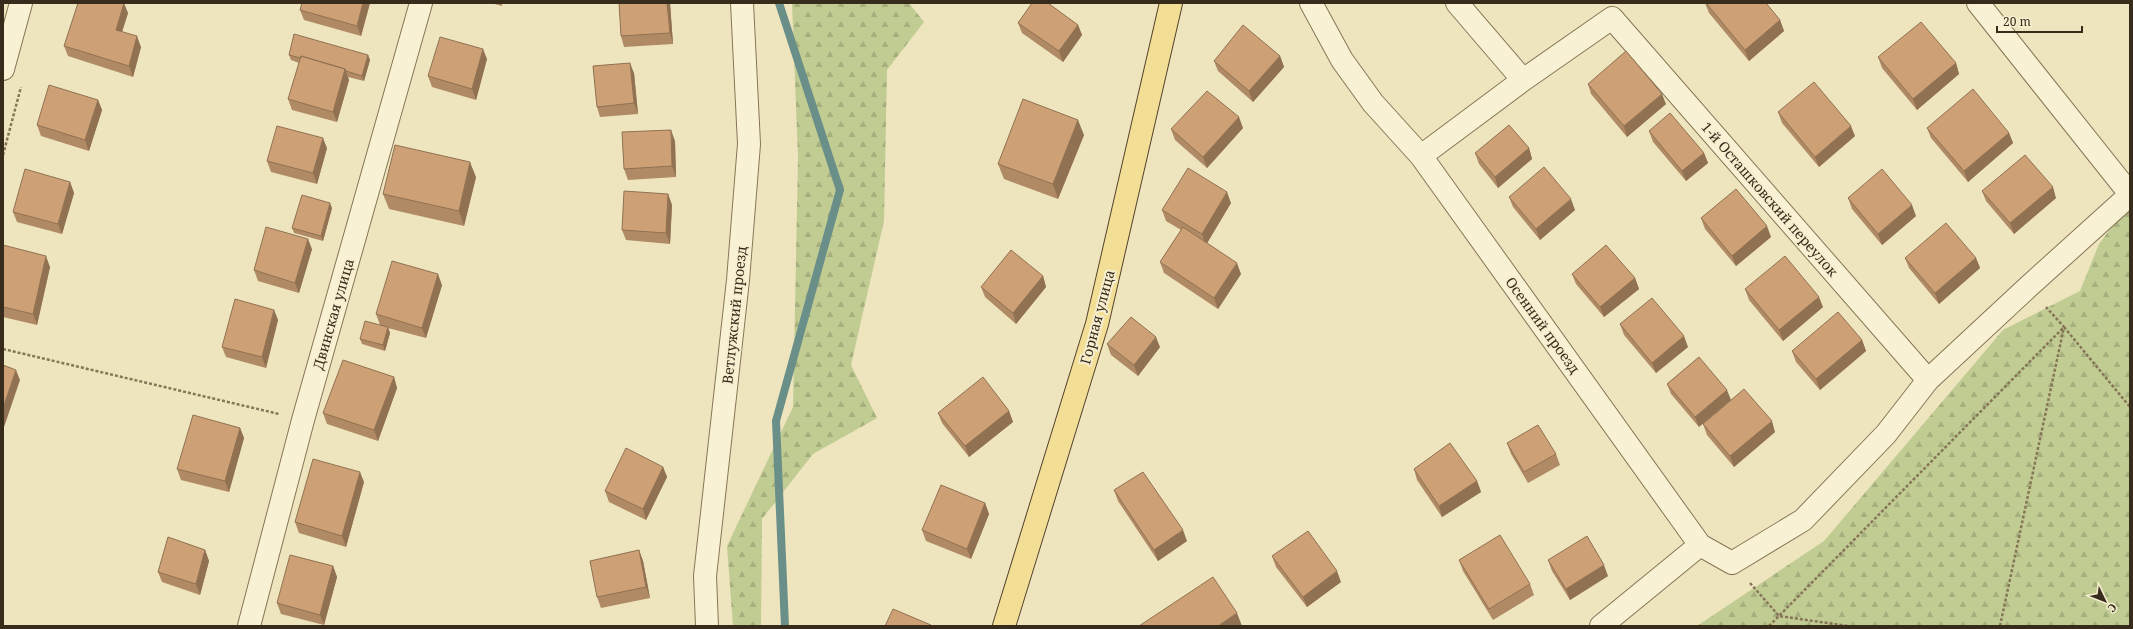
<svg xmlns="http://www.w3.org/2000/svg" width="2133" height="629" font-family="'Noto Serif',serif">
<defs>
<pattern id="forest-firs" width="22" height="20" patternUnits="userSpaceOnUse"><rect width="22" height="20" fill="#c1cc93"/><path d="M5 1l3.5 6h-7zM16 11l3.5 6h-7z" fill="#a6af7e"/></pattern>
</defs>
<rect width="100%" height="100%" fill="#eee5bf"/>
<path fill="url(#forest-firs)" d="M792 3H909L924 22 887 70 884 221 851 365 877 418 813 454 762 519 761 626H733L727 546 793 407 798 158Z
M2130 196V626H1697L1824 541 2003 330 2080 291 2099 244 2120 216Z"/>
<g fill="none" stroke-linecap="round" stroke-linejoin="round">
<path stroke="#6a8e88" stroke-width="8" d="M779 3 840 190 776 421 785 626"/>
<g stroke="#877557" stroke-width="24">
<path id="minor" d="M1311 3 1342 60 1373 103 1421 156 1700 545 1601 626
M1457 3 1523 80
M1978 3 2130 194
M1612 18 1928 380
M3 69 21 3
M1421 156 1523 80 1612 18
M1700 545 1732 563 1803 520 1886 434 1928 380 2028 287 2130 195
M249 626 303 420 421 3
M707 626 705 576 738 280 749 144 742 3"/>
</g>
<g stroke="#55432c" stroke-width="24">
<path id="major" d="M1004 626 1097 324 1171 3"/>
</g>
<path stroke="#877557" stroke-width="2.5" stroke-dasharray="3 2" stroke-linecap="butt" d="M3 155 21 87
M3 349 279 414
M1750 583 1779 616 1848 626
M1769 626 2064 327 2130 407
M2000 626 2064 327 2046 307"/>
<use href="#minor" stroke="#f9f1d3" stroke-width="22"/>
<use href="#major" stroke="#f3de96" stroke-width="22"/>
</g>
<path fill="#b08a65" d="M370 3 361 36 304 20 300 10Z
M491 3H502V6Z
M667 3H670L673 44 624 47 621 36Z
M1705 3 1780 20 1784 31 1749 61 1709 13Z
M128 13 122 32 141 47 133 77 68 56 64 46Z
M1018 23 1078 25 1082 35 1063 62 1022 33Z
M289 55H368L370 60 364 81 348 77 349 80 337 122 292 110 288 99 299 63 291 60Z
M1280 56 1284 67 1253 102 1218 71 1214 61Z
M1878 57 1956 63 1959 74 1917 110 1882 68Z
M487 59 476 100 432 87 428 76Z
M634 73 638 114 600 117 597 107Z
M1588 84 1666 104 1627 137 1591 94Z
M98 100 102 110 89 151 41 136 37 125Z
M1778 112 1855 136 1819 167 1782 123Z
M1243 128 1207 168 1175 140 1171 129Z
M1927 128 2009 133 2013 143 1968 182 1931 138Z
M1649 131 1704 153 1708 163 1686 181 1653 142Z
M1084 135 1058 199 1004 179 998 164Z
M675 141 676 177 628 180 624 169Z
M327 148 317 184 271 172 267 161Z
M1529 148 1532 159 1498 188 1479 164 1475 153Z
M476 177 464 226 389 209 383 194Z
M70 182 74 193 62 234 17 222 13 212Z
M1982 191 2056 198 2014 234 1986 201Z
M668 194 672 205 670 244 626 240 622 230Z
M1509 197 1575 210 1540 240 1513 207Z
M1848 198 1916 216 1882 245 1852 209Z
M1231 203 1207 243 1241 274 1218 309 1164 273 1160 262 1181 230 1166 221 1162 210Z
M332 208 323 241 294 233 292 228Z
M1701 218 1771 237 1736 266 1705 229Z
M3 245 50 267 37 325 3 317Z
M312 249 299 293 258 281 254 270Z
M1905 258H1976L1980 268 1939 304 1909 268Z
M1572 274 1635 278 1639 289 1604 317 1576 284Z
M1043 276 1046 287 1016 324 985 297 981 287Z
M442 285 426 338 388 328 390 333 385 351 362 344 360 339 380 325 376 314Z
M1745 289 1823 307 1783 341 1749 300Z
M274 310 278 320 266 368 226 357 222 347Z
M1620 324 1688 347 1656 373 1624 335Z
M1862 340 1866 351 1820 390 1796 362 1792 351Z
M1107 344 1160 347 1138 376 1111 355Z
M1699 357V427L1671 394 1667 384Z
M394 377 397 388 378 441 327 424 323 413Z
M1009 411 1013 422 969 457 942 423 938 413Z
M1703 424 1775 432 1734 467 1707 435Z
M240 428 244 438 229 492 181 480 177 469Z
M1507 443 1556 454 1560 465 1528 483 1511 454Z
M663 467 667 477 646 520 609 502 605 491Z
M1414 469 1477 481 1481 492 1442 517 1417 480Z
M364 482 346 547 299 533 295 522Z
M1114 490 1187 541 1158 561 1118 501Z
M985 503 989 514 971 559 926 541 922 530Z
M205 550 209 561 200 595 162 582 158 572Z
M639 550 643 561 650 598 601 608 597 597Z
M1272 556 1341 582 1307 607 1276 567Z
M1459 560 1530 584 1534 595 1493 620 1463 571Z
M1548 560 1608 576 1570 600 1552 571Z
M333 566 337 577 324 625 281 614 277 603Z"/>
<path fill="#907152" d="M124 3 128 13 119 41 116 30Z
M363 3H370L361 36 357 26Z
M667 3H670L673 44 670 33Z
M1780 20 1784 31 1749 61 1745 50Z
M1078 25 1082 35 1063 62 1059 51Z
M137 36 141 47 133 77 129 66Z
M483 49 487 59 476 100 472 89Z
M368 55 370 60 364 81 362 76Z
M1280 56 1284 67 1253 102 1249 91Z
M630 63 634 73 638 114 634 103Z
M1956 63 1959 74 1917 110 1913 99Z
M345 69 349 80 337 122 333 112Z
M1662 94 1666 104 1627 137 1624 126Z
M98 100 102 110 89 151 85 140Z
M1239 117 1243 128 1207 168 1203 157Z
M1078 120 1084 135 1058 199 1053 184Z
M1851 126 1855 136 1819 167 1815 157Z
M671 130 675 141 676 177 672 166Z
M2009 133 2013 143 1968 182 1964 171Z
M323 138 327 148 317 184 313 173Z
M1529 148 1532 159 1498 188 1495 177Z
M1704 153 1708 163 1686 181 1682 171Z
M470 162 476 177 464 226 459 211Z
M70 182 74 193 62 234 58 224Z
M2053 187 2056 198 2014 234 2010 223Z
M1227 192 1231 203 1206 245 1202 234Z
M668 194 672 205 670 244 666 233Z
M1571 199 1575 210 1540 240 1536 229Z
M330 203 332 208 323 241 321 236Z
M1912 205 1916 216 1882 245 1878 234Z
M1767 226 1771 237 1736 266 1732 256Z
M308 239 312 249 299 293 295 283Z
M46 256 50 267 37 325 33 314Z
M1976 258 1980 268 1939 304 1935 293Z
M1237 263 1241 274 1218 309 1214 298Z
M438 274 442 285 426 338 422 328Z
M1043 276 1046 287 1016 324 1013 313Z
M1635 278 1639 289 1604 317 1600 307Z
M1819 297 1823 307 1783 341 1779 330Z
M274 310 278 320 266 368 262 357Z
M388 327 390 333 385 351 383 345Z
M1684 336 1688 347 1656 373 1652 363Z
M1156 337 1160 347 1138 376 1134 365Z
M1862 340 1866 351 1820 390 1816 379Z
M16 370 20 380 3 430V408Z
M394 377 397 388 378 441 374 430Z
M1727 390 1731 400 1699 427 1695 417Z
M1009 411 1013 422 969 457 965 446Z
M1772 421 1775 432 1734 467 1730 456Z
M240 428 244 438 229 492 225 481Z
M663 467 667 477 646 520 643 509Z
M360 472 364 482 346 547 342 536Z
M1477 481 1481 492 1442 517 1439 506Z
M985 503 989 514 971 559 967 549Z
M1183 530 1187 541 1158 561 1154 550Z
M205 550 209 561 200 595 196 584Z
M639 550 643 561 650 598 646 587Z
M1604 565 1608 576 1570 600 1566 589Z
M333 566 337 577 324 625 320 615Z
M1337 571 1341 582 1307 607 1303 597Z
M1237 613 1242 626H1218Z"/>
<path fill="#cda175" stroke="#907152" d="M78 3H124L116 30 137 36 129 66 64 46Z
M302 3H363L357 26 300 10Z
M619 3H667L670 33 621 36Z
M1032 3H1048L1078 25 1059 51 1018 23Z
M1706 3H1766L1780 20 1745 50Z
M1921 22 1956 63 1913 99 1878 57Z
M1243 25 1280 56 1249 91 1214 61Z
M294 34 368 55 362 76 346 71 345 69 301 56V58L289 55Z
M440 37 483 49 472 89 428 76Z
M1626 51 1662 94 1624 126 1588 84Z
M301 56 345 69 333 112 288 99Z
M630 63 634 103 597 107 593 66Z
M1814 82 1851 126 1815 157 1778 112Z
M49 85 98 100 85 140 37 125Z
M1973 89 2009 133 1964 171 1927 128Z
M1207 91 1239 117 1203 157 1171 129Z
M1023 99 1078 120 1053 184 998 164Z
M1670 113 1704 153 1682 171 1649 131Z
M1509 125 1529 148 1495 177 1475 153Z
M277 126 323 138 313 173 267 161Z
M671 130 672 166 624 169 622 132Z
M395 145 470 162 459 211 383 194Z
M2025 155 2053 187 2010 223 1982 191Z
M1544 167 1571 199 1536 229 1509 197Z
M1188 168 1227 192 1202 234 1162 210Z
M25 169 70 182 58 224 13 212Z
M1882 169 1912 205 1878 234 1848 198Z
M1736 189 1767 226 1732 256 1701 218Z
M624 191 668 194 666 233 622 230Z
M302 195 330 203 321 236 292 228Z
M1946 223 1976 258 1935 293 1905 258Z
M266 227 308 239 295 283 254 270Z
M1183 227 1237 263 1214 298 1160 262Z
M3 245 46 256 33 314 3 307Z
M1606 245 1635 278 1600 307 1572 274Z
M1011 250 1043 276 1013 313 981 287Z
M1785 256 1819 297 1779 330 1745 289Z
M392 261 438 274 422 328 376 314Z
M1652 298 1684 336 1652 363 1620 324Z
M235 299 274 310 262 357 222 347Z
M1838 312 1862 340 1816 379 1792 351Z
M1131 317 1156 337 1134 365 1107 344Z
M365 321 388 327 383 345 360 339Z
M1699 357 1727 390 1695 417 1667 384Z
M343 360 394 377 374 430 323 413Z
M3 365 16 370 3 408Z
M983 377 1009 411 965 446 938 413Z
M1744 389 1772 421 1730 456 1703 424Z
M193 415 240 428 225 481 177 469Z
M1538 425 1556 454 1524 472 1507 443Z
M1450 443 1477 481 1439 506 1414 469Z
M626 448 663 467 643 509 605 491Z
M313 459 360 472 342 536 295 522Z
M1143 472 1183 530 1154 550 1114 490Z
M941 485 985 503 967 549 922 530Z
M1308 531 1337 571 1303 597 1272 556Z
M1500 535 1530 584 1489 609 1459 560Z
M1587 536 1604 565 1566 589 1548 560Z
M168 537 205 550 196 584 158 572Z
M639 550 646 587 597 597 590 561Z
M290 555 333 566 320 615 277 603Z
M1213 577 1237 613 1218 626H1139Z
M893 609 931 625V626H885Z"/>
<g text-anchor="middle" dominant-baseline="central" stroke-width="4" stroke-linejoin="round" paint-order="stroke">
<g font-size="14" fill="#372b1c" stroke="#f6eecf">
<text transform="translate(1770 199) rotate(49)">1-й Осташковский переулок</text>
<text transform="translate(333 314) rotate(-74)">Двинская улица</text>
<text transform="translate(734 315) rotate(-84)">Ветлужский проезд</text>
<text transform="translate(1097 317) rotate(-75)">Горная улица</text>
<text transform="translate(1543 325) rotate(54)">Осенний проезд</text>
</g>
</g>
<rect width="2133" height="629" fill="none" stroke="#372b1c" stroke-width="8"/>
<g transform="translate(2105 601) rotate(133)" stroke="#f6eecf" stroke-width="3" paint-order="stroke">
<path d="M0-3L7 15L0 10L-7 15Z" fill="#372b1c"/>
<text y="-6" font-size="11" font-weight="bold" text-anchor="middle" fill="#372b1c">С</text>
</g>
<path d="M1997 26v6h85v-6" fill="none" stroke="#372b1c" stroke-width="2"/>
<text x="2003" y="26" font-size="12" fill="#372b1c" stroke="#f6eecf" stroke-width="3" paint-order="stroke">20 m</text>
</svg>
